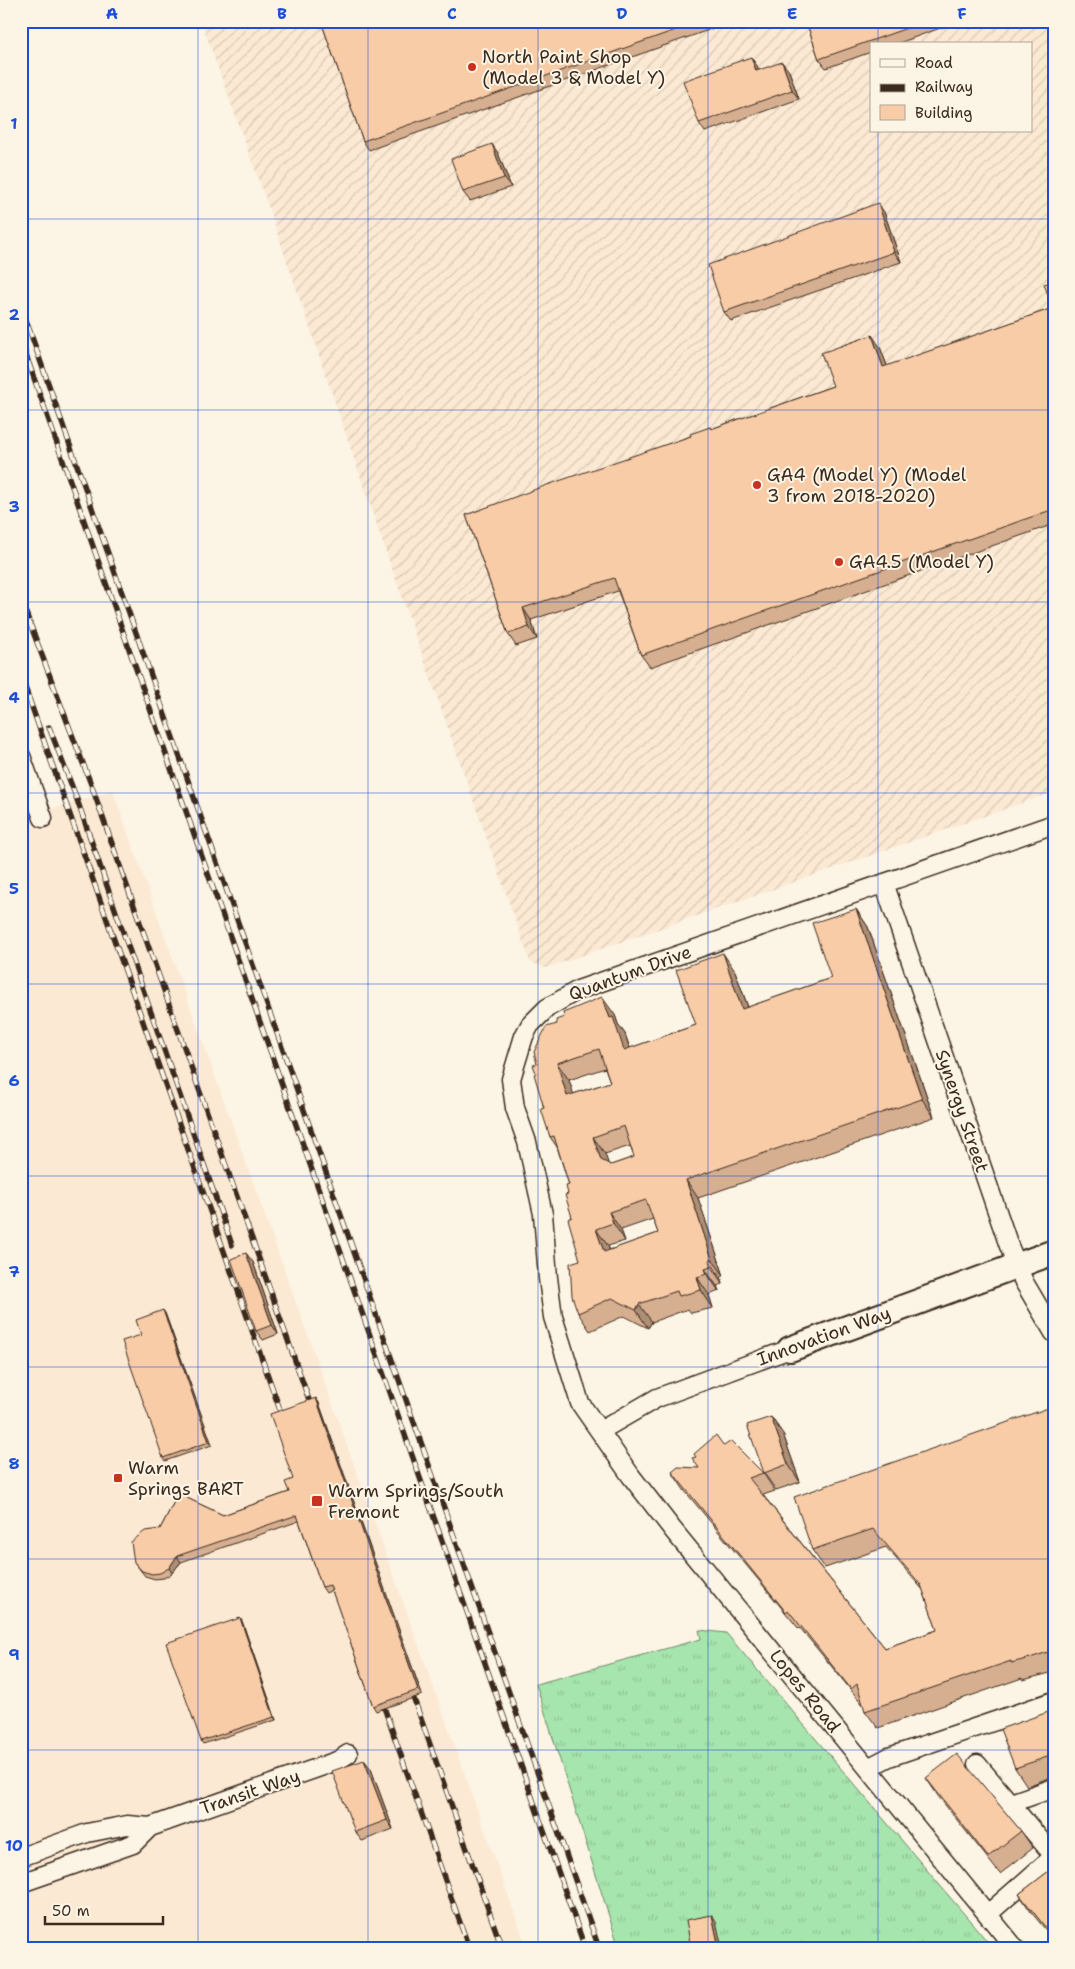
<svg xmlns="http://www.w3.org/2000/svg" width="1075" height="1969" font-family="'Shantell Sans',sans-serif">
<defs>
<pattern id="industrial-furrows" width="10" height="10" patternUnits="userSpaceOnUse" patternTransform="scale(1.25)"><rect width="10" height="10" fill="#fbe9d3"/><path d="M-1 1l2-2M0 10L10 0M9 11l2-2" fill="none" stroke="#d8c8b5"/></pattern>
<pattern id="grass-tufts" width="24" height="20" patternUnits="userSpaceOnUse" patternTransform="scale(1.25)"><rect width="24" height="20" fill="#a6e5ad"/><path d="M3 7l-1-3M5 7V3M7 7l1-3M15 17l-1-3M17 17v-4M19 17l1-3" fill="none" stroke="#90c594"/></pattern>
</defs>
<rect width="100%" height="100%" fill="#fcf5e5"/>
<filter id="ink" filterUnits="userSpaceOnUse"><feTurbulence type="fractalNoise" baseFrequency=".02" numOctaves="2"/><feDisplacementMap in="SourceGraphic" scale="10" xChannelSelector="R" yChannelSelector="G"/><feConvolveMatrix kernelMatrix="1 2 1 2 8 2 1 2 1" color-interpolation-filters="sRGB"/></filter>
<g filter="url(#ink)">
<path fill="#fbe9d3" d="M113 791 527 1948H21V818Z"/>
<path fill="url(#industrial-furrows)" fill-rule="evenodd" d="M201 21H1054V792L546 968 530 962 385 549 267 203ZM871 44H1031V131H871Z"/>
<path fill="url(#grass-tufts)" stroke="#708866" d="M699 1630 726 1633 993 1948H619L536 1684 701 1639Z"/>
<g fill="none" stroke-linecap="round" stroke-linejoin="round">
<g stroke="#3b2a1e" stroke-width="21">
<path id="street" d="M21 756 43 818
M884 883 1009 1246 1024 1282 1054 1333
M600 1431 657 1398 790 1349
M977 1764 1054 1856
M868 1768 889 1757 1054 1701
M1011 1803 1054 1788
M21 1857 87 1833 127 1825 150 1827
M21 1883 133 1844 150 1827 337 1761 348 1754
M988 1914 1054 1856
M1015 1948 673 1530 631 1476 580 1403 553 1317 548 1278 543 1214 527 1142 515 1108 511 1079 524 1036 530 1025 547 1008 578 990 1054 824"/>
</g>
<g stroke="#3b2a1e" stroke-width="28">
<path id="secondary" d="M790 1349 1054 1252"/>
</g>
<use href="#street" stroke="#fcf5e5" stroke-width="18"/>
<use href="#secondary" stroke="#fcf5e5" stroke-width="24"/>
<g stroke="#3b2a1e" stroke-width="5.5">
<path id="rail" d="M21 306 599 1948
M21 341 585 1948
M21 600 92 787 314 1414
M21 676 285 1424
M49 727 75 794 232 1245
M409 1685 502 1948
M380 1696 469 1948"/>
</g>
<use href="#rail" stroke="#fcf5e5" stroke-width="4" stroke-dasharray="11" stroke-linecap="butt"/>
</g>
<path fill="#d6af90" stroke="#3b2a1e" fill-rule="evenodd" d="M321 21H734L369 150 363 141Z
M806 21H960L896 44H871V52L826 68 819 59Z
M751 57 757 66 759 70 789 71 799 99 705 132 699 123Z
M498 153 511 187 470 201 463 192Z
M884 212 901 262 731 321 724 312Z
M1054 281V524L650 667 641 655 618 591 531 620 537 639 516 646 508 634 466 515 691 436 710 427 711 429 833 386 880 347 887 366 1053 308Z
M856 909 868 927 934 1117 698 1198 724 1276 721 1277 723 1284 717 1286 719 1291 709 1295 713 1308 691 1313 688 1309 652 1322 648 1328 624 1316 590 1331 578 1313 580 1260 568 1194 569 1185 557 1147 550 1137 536 1073 537 1064 615 1015 618 1024 625 1034 630 1048 696 1025 735 971 748 1007 831 978ZM605 1068 610 1082 573 1094 569 1080ZM630 1146 634 1157 611 1165 608 1164 605 1154ZM653 1219 658 1233 610 1250 608 1246 625 1241 621 1230Z
M253 1262 278 1334 263 1340 256 1331Z
M165 1313 212 1445 165 1461 163 1458 141 1335Z
M316 1398 319 1403 422 1695 376 1711 373 1706 332 1590 326 1593 322 1587 299 1521 181 1562 172 1573 164 1578 155 1579 145 1576 134 1562 160 1529 174 1502 189 1499 223 1515 289 1492 293 1479Z
M1054 1406V1672L1023 1680 1022 1678 878 1728 865 1711 864 1706 800 1628 799 1629 684 1490 672 1472 699 1468 724 1446 763 1473 775 1491 763 1495 885 1648 937 1630 923 1590 886 1547 825 1568 812 1550Z
M771 1417 783 1434 800 1482 776 1490 764 1473Z
M240 1618 242 1621 276 1720 203 1744 201 1741Z
M1054 1710V1776L1027 1786 1015 1768Z
M364 1760 371 1769 393 1829 362 1841 355 1832Z
M926 1778 1021 1831 1033 1848 1000 1874 938 1796Z
M1054 1867V1940L1031 1912 1019 1894Z"/>
<path fill="#ae8f76" stroke="#3b2a1e" d="M751 57 757 66 762 80 756 71Z
M782 62 789 71 799 99 792 90Z
M492 144 498 153 511 187 504 178Z
M878 203 884 212 901 262 894 252Z
M872 335 880 347 892 379 883 367Z
M523 608 531 620 537 639 529 627Z
M856 909 868 927 934 1117 922 1099Z
M723 953 735 971 755 1027 742 1009Z
M602 997 615 1015 618 1024 625 1034 636 1068 624 1050 610 1018Z
M557 1063 569 1080 580 1113 567 1096Z
M593 1137 605 1154 613 1177 601 1160Z
M686 1180 698 1198 724 1276 712 1259Z
M609 1212 621 1230 625 1241 613 1223Z
M596 1229 608 1246 617 1269 604 1252Z
M246 1253 253 1262 278 1334 272 1325Z
M709 1260 721 1277 723 1284 711 1267Z
M705 1269 717 1286 719 1291 707 1274Z
M697 1277 709 1295 713 1308 701 1290Z
M639 1304 652 1322 648 1328 636 1310Z
M163 1310 165 1313 212 1445 209 1442Z
M316 1398 319 1403 422 1695 418 1690Z
M771 1417 783 1434 800 1482 788 1464Z
M177 1556 181 1562 172 1573 169 1568Z
M240 1618 242 1621 276 1720 274 1717Z
M364 1760 371 1769 393 1829 387 1820Z
M712 1915 716 1921 722 1948H719Z"/>
<path fill="#f9cca8" stroke="#3b2a1e" fill-rule="evenodd" d="M321 21H701L363 141Z
M806 21H927L819 59Z
M751 57 756 71 782 62 792 90 699 123 683 81Z
M492 144 504 178 463 192 451 159Z
M878 203 894 252 724 312 708 265Z
M1054 281V509L641 655 614 578 523 608 529 627 508 634 466 515 547 485 691 436 690 434 710 427 711 429 833 386 821 353 872 335 883 367 1053 308 1044 284Z
M856 909 922 1099 686 1180 712 1259 709 1260 711 1267 705 1269 707 1274 697 1277 701 1290 679 1296 677 1291 639 1304 636 1310 612 1298 578 1313 572 1296 570 1263 580 1260 568 1219 572 1217 565 1195 568 1194 566 1186 569 1185 554 1136 550 1137 541 1109 544 1108 534 1074 536 1073 533 1065 537 1064 534 1052 546 1027 557 1024 556 1020 564 1017 563 1013 602 997 610 1018 613 1017 624 1050 696 1025 676 970 723 953 742 1009 831 978 812 923ZM599 1049 610 1082 567 1096 557 1063ZM624 1126 634 1157 611 1165 601 1160 593 1137ZM646 1200 658 1233 604 1252 596 1229 613 1223 609 1212Z
M246 1253 272 1325 256 1331 231 1259Z
M163 1310 209 1442 163 1458 122 1341 141 1335 136 1320Z
M316 1398 418 1690 373 1706 330 1585 322 1587 297 1515 177 1556 169 1568 160 1573 152 1574 142 1571 134 1562 131 1542 145 1531 160 1529 174 1502 175 1484 186 1494 187 1498 223 1515 289 1492 285 1482 293 1479 270 1414Z
M1054 1406V1650L1030 1658 1011 1663V1661L865 1711 857 1684 851 1689 788 1610 786 1612 672 1472 678 1467 699 1468 692 1458 696 1457 694 1454 716 1435 724 1446 731 1441 763 1473 749 1478 885 1648 937 1630 921 1585 873 1529 812 1550 794 1497Z
M771 1417 788 1464 764 1473 747 1425Z
M240 1618 274 1717 201 1741 166 1643Z
M1054 1710V1756L1053 1755 1015 1768 1000 1729Z
M957 1754 1021 1831 988 1857 926 1778Z
M364 1760 387 1820 355 1832 332 1771Z
M1054 1867V1938L1019 1894Z
M712 1915 719 1948H691L686 1920Z
M868 1944V1948H848Z"/>
</g>
<path fill="none" stroke="#1d4ed8" stroke-width="1" stroke-opacity="0.55" d="M198 21V1948M368 21V1948M538 21V1948M708 21V1948M878 21V44M878 131V1948M21 219H1054M21 410H1054M21 602H1054M21 793H1054M21 984H1054M21 1176H1054M21 1367H1054M21 1559H1054M21 1750H1054"/>
<g fill="#c8321e" stroke="#fcf5e5" stroke-width="2">
<circle cx="472" cy="67" r="5"/>
<circle cx="757" cy="485" r="5"/>
<circle cx="839" cy="562" r="5"/>
<rect x="113" y="1473" width="10" height="10" rx="2.5"/>
<rect x="311" y="1495" width="12" height="12" rx="2.5"/>
</g>
<g text-anchor="middle" dominant-baseline="central" stroke-width="4" stroke-linejoin="round" paint-order="stroke">
<g font-size="18" fill="#3b2a1e" stroke="#fcf5e5" text-anchor="start">
<text x="482" y="57">North Paint Shop<tspan x="482" dy="21">(Model 3 &amp; Model Y)</tspan></text>
<text x="767" y="475">GA4 (Model Y) (Model<tspan x="767" dy="21">3 from 2018-2020)</tspan></text>
<text x="849" y="562">GA4.5 (Model Y)</text>
<text x="128" y="1468">Warm<tspan x="128" dy="21">Springs BART</tspan></text>
<text x="328" y="1491">Warm Springs/South<tspan x="328" dy="21">Fremont</tspan></text>
</g>
<g font-size="18" fill="#3b2a1e" stroke="#fcf5e5">
<text transform="translate(630 973) rotate(-20)">Quantum Drive</text>
<text transform="translate(962 1111) rotate(71)">Synergy Street</text>
<text transform="translate(824 1336) rotate(-20)">Innovation Way</text>
<text transform="translate(805 1691) rotate(51)">Lopes Road</text>
<text transform="translate(250 1792) rotate(-19)">Transit Way</text>
</g>
</g>
<rect width="1075" height="1969" fill="none" stroke="#fcf5e5" stroke-width="55"/>
<rect x="870" y="42" width="162" height="90" fill="#fcf5e5" stroke="#afa495"/>
<rect x="880" y="59" width="25" height="8" fill="#fcf5e5" stroke="#afa495"/>
<text x="915" y="68" font-size="15" fill="#3b2a1e">Road</text>
<rect x="880" y="84" width="25" height="8" fill="#3b2a1e" stroke="#afa495"/>
<text x="915" y="92" font-size="15" fill="#3b2a1e">Railway</text>
<rect x="880" y="105" width="25" height="15" fill="#f9cca8" stroke="#afa495"/>
<text x="915" y="118" font-size="15" fill="#3b2a1e">Building</text>
<path d="M45 1916v8h118v-8" fill="none" stroke="#3b2a1e" stroke-width="2.5"/>
<text x="52" y="1916" font-size="15" fill="#3b2a1e" stroke="#fcf5e5" stroke-width="4" paint-order="stroke">50 m</text>
<rect x="28" y="28" width="1020" height="1914" fill="none" stroke="#1d4ed8" stroke-width="2"/>
<g font-size="16" text-anchor="middle" font-weight="bold" fill="#1d4ed8">
<text x="112" y="19">A</text>
<text x="282" y="19">B</text>
<text x="452" y="19">C</text>
<text x="622" y="19">D</text>
<text x="792" y="19">E</text>
<text x="962" y="19">F</text>
<text x="14" y="129">1</text>
<text x="14" y="320">2</text>
<text x="14" y="512">3</text>
<text x="14" y="703">4</text>
<text x="14" y="894">5</text>
<text x="14" y="1086">6</text>
<text x="14" y="1277">7</text>
<text x="14" y="1469">8</text>
<text x="14" y="1660">9</text>
<text x="14" y="1851">10</text>
</g>
</svg>
